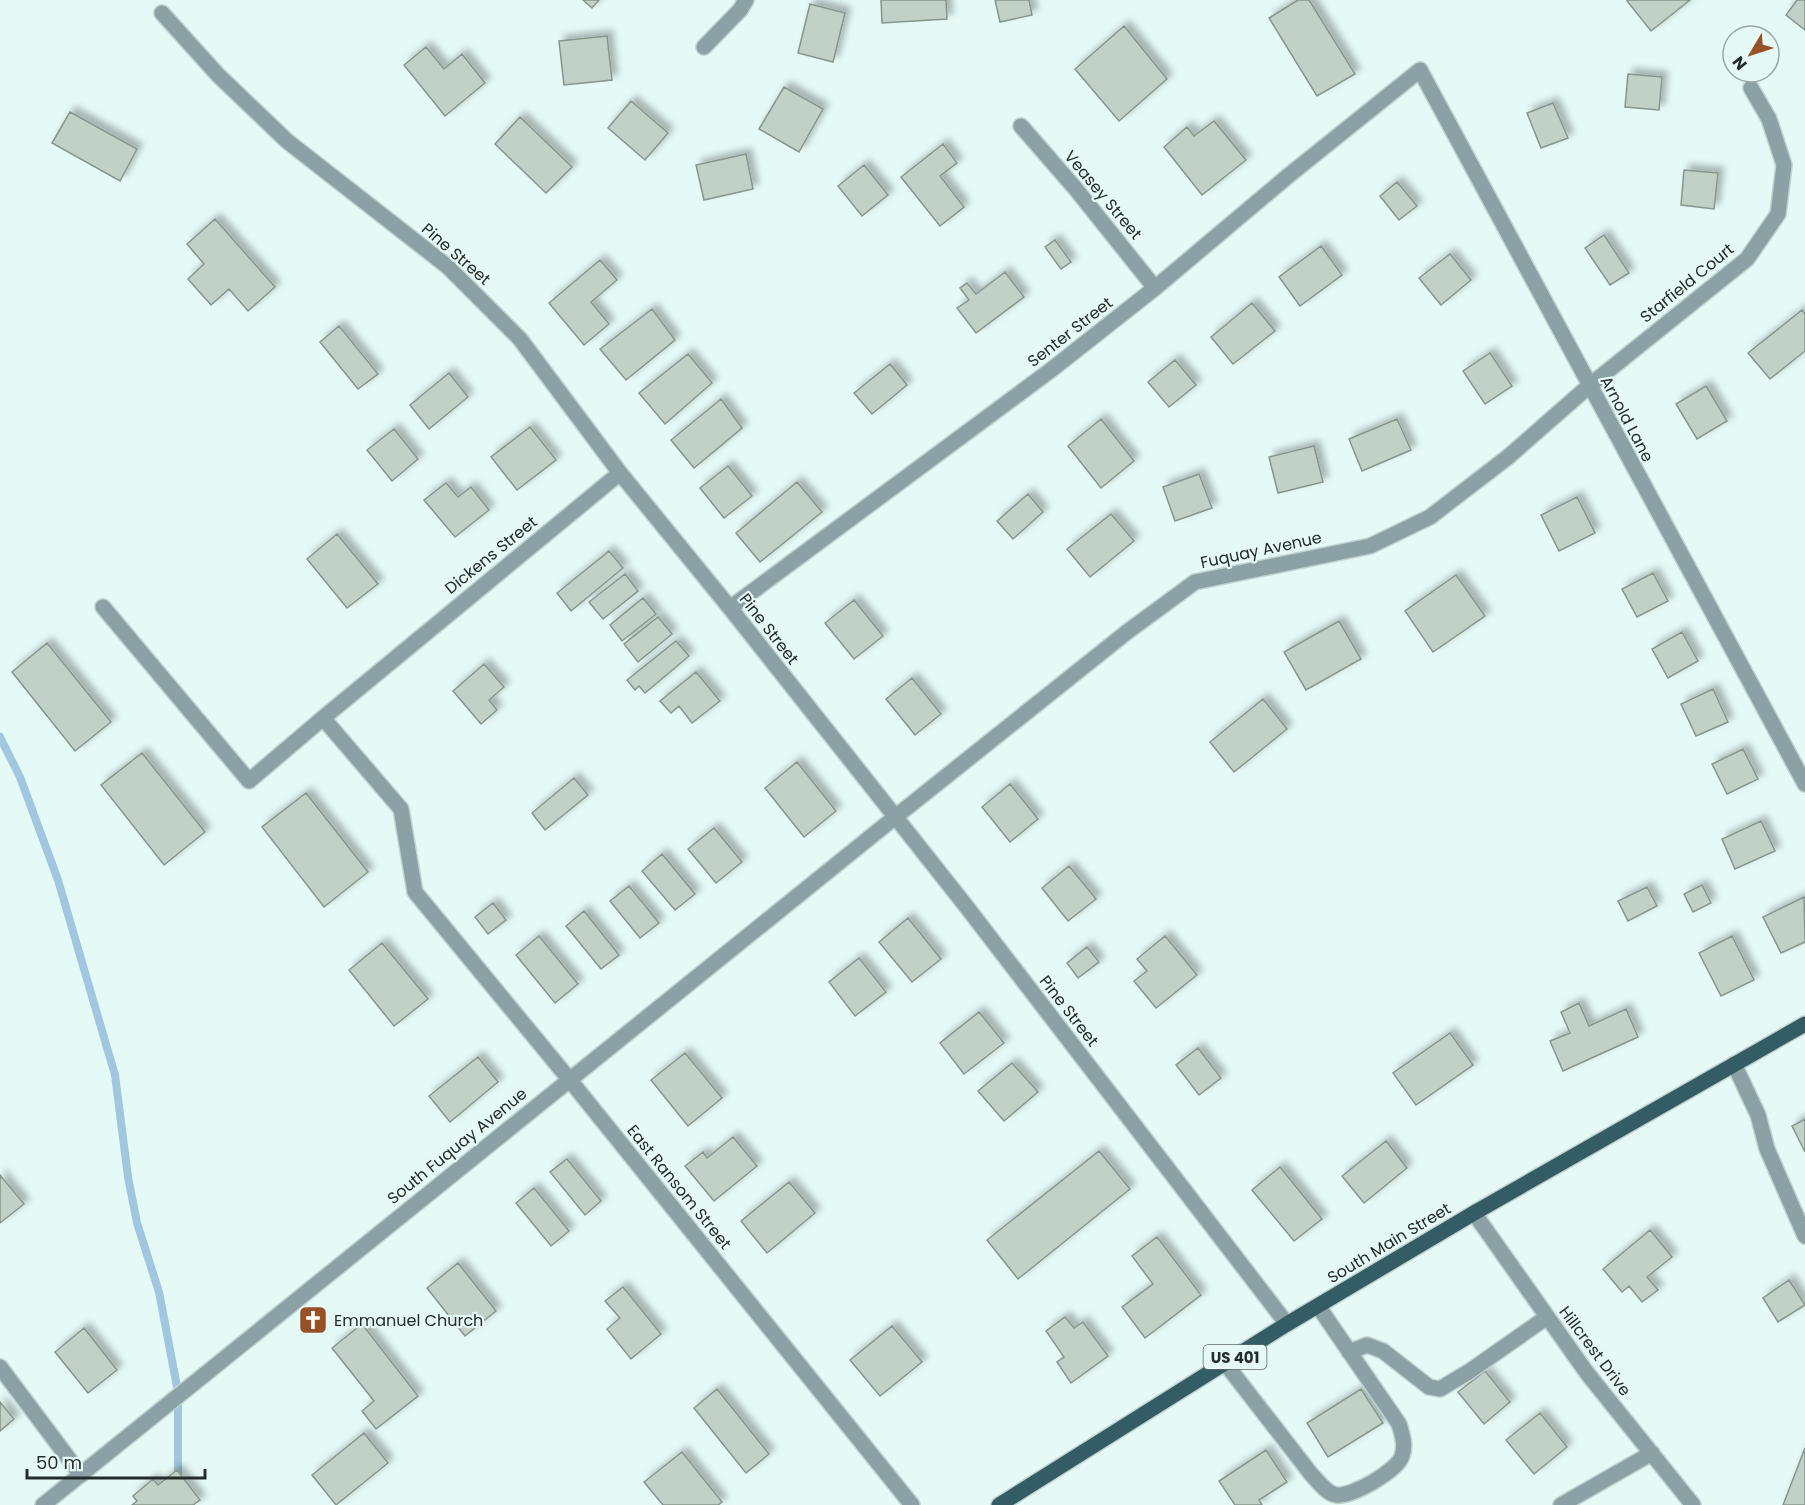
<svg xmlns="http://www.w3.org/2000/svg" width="1805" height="1505" font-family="Poppins,sans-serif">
<defs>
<filter id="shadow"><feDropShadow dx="5.5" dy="-5.5" stdDeviation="3" flood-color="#0004"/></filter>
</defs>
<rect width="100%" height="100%" fill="#e5f9f6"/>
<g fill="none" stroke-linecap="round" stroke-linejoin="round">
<path stroke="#a0c6e0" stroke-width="8" d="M0 737 20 777 58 880 115 1075 128 1177 137 1223 159 1292 178 1392V1480"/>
</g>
<path fill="#c2d1c7" stroke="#87968c" stroke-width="1.5" filter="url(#shadow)" d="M583 0H599L592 8Z
M881 0H946L947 19 882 23Z
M995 0H1029L1032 15 1000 22Z
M1298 0H1309L1355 74 1317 96 1269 18Z
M1629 0H1690L1651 31 1627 1Z
M1797 0H1805V30L1786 15Z
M810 4 845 13 833 62 798 53Z
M1124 26 1167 79 1119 121 1075 69Z
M607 36 612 80 564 85 559 41Z
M426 47 444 69 462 54 485 83 445 116 404 65Z
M1628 74 1662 77 1659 110 1625 107Z
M784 87 823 109 799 152 759 129Z
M631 101 668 133 645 160 608 128Z
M1553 103 1568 138 1541 148 1527 113Z
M70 112 137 149 120 181 52 143Z
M520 117 572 167 546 193 495 144Z
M1214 121 1246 160 1202 195 1164 147 1187 127 1194 136Z
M943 144 957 163 940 176 964 207 940 226 901 177Z
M746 154 753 189 704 200 696 165Z
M864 165 888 195 862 216 838 186Z
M1684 170 1718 173 1714 209 1681 205Z
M1397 182 1417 206 1399 220 1380 196Z
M215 219 275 287 248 311 229 289 211 305 188 279 204 264 187 244Z
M1604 235 1629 273 1610 285 1585 248Z
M1055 240 1071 262 1061 269 1045 247Z
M1321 246 1342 275 1300 306 1279 277Z
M1450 254 1471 280 1441 305 1419 278Z
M600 260 617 280 591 302 609 324 584 345 549 303Z
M1005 272 1024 297 976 333 957 308 969 300 960 288 967 283 976 294Z
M1252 303 1275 331 1233 364 1211 337Z
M652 309 675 340 626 380 600 349Z
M1802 310 1805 314V351L1770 379 1748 353Z
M339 326 378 374 358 389 320 342Z
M1490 353 1512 386 1485 404 1463 371Z
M688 354 712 383 665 424 639 393Z
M1175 360 1196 385 1169 407 1148 382Z
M890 364 907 385 872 414 854 393Z
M449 373 468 397 429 429 410 405Z
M1706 386 1727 421 1697 439 1676 404Z
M721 399 742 428 694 468 671 440Z
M1101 419 1134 461 1101 488 1068 446Z
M1397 419 1411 450 1362 471 1349 439Z
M530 427 556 460 517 490 491 457Z
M394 429 418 459 392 481 367 450Z
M1314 446 1323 482 1278 493 1269 457Z
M728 466 752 496 724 518 700 488Z
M1199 474 1212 508 1175 521 1163 487Z
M797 482 822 512 760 562 736 533Z
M446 483 458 497 471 487 489 510 455 537 424 500Z
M1028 494 1043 512 1013 539 997 521Z
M1577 497 1595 533 1559 551 1541 515Z
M1111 514 1134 541 1090 577 1067 549Z
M337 534 378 584 347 608 307 559Z
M609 551 623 568 571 611 557 593Z
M1653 573 1668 601 1637 617 1622 589Z
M625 574 638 591 603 619 589 602Z
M1456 575 1485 616 1433 652 1405 611Z
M643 598 656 614 622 641 610 625Z
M854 600 883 636 854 659 825 623Z
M658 617 672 634 638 662 624 644Z
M1339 621 1361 659 1306 690 1284 652Z
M1682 632 1698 661 1668 678 1652 649Z
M676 641 689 656 645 693 639 686 635 690 627 680Z
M47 643 111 722 75 751 12 672Z
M484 664 504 687 489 700 497 710 481 724 453 691Z
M696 672 720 701 692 723 679 706 671 713 660 701Z
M912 678 941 714 915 735 886 699Z
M1713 689 1728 722 1696 736 1681 704Z
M1263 699 1287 729 1234 772 1210 742Z
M1743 749 1758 779 1727 794 1712 764Z
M142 753 205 832 164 865 101 785Z
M797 762 836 811 804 837 765 788Z
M574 778 588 795 545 830 532 813Z
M1010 784 1038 819 1010 842 982 807Z
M306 793 368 872 324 907 262 827Z
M1761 821 1775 851 1735 869 1722 839Z
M714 828 742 862 716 883 688 849Z
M662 854 695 894 675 910 642 871Z
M1069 866 1096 899 1068 921 1042 888Z
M1702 885 1711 903 1693 912 1684 894Z
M629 886 659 923 640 938 610 901Z
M1647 887 1657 906 1628 921 1618 901Z
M1804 897 1805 942 1781 953 1763 917Z
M493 903 506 920 488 934 475 917Z
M584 911 619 955 601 969 566 926Z
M908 918 941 959 912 982 879 942Z
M539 936 578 984 555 1003 516 955Z
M1165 936 1197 975 1156 1008 1134 981 1147 971 1137 959Z
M1732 936 1754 980 1721 996 1699 953Z
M382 943 428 999 394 1026 349 970Z
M1087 947 1099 962 1078 978 1067 963Z
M859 958 886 992 855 1016 829 982Z
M1579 1003 1589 1026 1626 1009 1638 1037 1563 1071 1550 1041 1570 1033 1561 1012Z
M979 1012 1004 1043 964 1074 940 1043Z
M1450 1033 1473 1065 1416 1105 1393 1073Z
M1198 1048 1221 1078 1199 1095 1176 1065Z
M685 1053 722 1098 688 1126 651 1080Z
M478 1057 498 1082 450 1122 429 1096Z
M1012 1063 1038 1092 1004 1121 978 1091Z
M1805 1119V1152L1792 1126Z
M733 1137 757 1166 714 1201 685 1166 703 1152 707 1158Z
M1386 1141 1407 1168 1364 1203 1342 1176Z
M1099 1151 1130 1189 1018 1279 987 1240Z
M567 1159 601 1201 585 1215 550 1172Z
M1280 1167 1322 1219 1294 1241 1252 1190Z
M0 1175 24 1204 0 1223Z
M789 1182 815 1213 767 1253 741 1221Z
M534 1188 569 1231 551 1246 516 1203Z
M1650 1230 1672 1257 1647 1277 1658 1290 1642 1302 1629 1286 1622 1292 1603 1269Z
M1157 1237 1201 1295 1145 1338 1122 1307 1153 1284 1132 1256Z
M458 1263 496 1311 465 1336 427 1288Z
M1789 1280 1805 1305 1778 1322 1763 1298Z
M623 1287 661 1334 631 1359 607 1329 620 1318 605 1301Z
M1065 1317 1074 1328 1083 1322 1108 1356 1071 1383 1057 1362 1064 1357 1046 1331Z
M362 1324 418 1396 376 1429 362 1411 374 1401 332 1348Z
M892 1326 922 1362 880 1396 850 1360Z
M84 1328 117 1370 88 1393 55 1352Z
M1485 1371 1510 1402 1484 1424 1458 1392Z
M717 1389 769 1454 746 1473 694 1408Z
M1361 1389 1383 1423 1328 1457 1307 1423Z
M0 1402 14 1419 0 1431Z
M1540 1413 1567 1447 1534 1474 1506 1440Z
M364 1433 388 1463 336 1505 312 1475Z
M1805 1448V1505H1783Z
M1266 1450 1287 1482 1259 1500 1262 1505H1235L1219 1481Z
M682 1452 722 1502 718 1505H663L644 1482Z
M177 1470 200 1500 193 1505H132L137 1501 133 1496 153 1479 158 1485Z"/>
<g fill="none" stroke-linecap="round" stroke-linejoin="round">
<g stroke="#c2d4d1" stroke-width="18">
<path id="minor" d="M162 13 218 75 287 141 447 266 520 339 620 473 730 608 966 906 1287 1324
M704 47 740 10 746 0
M1021 126 1075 188 1155 288
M620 473 323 718 401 809 415 892 569 1079 912 1505
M103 607 249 781 323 718
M730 608 1051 370 1155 288 1288 176 1420 70 1805 784
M1734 1064 1758 1115 1767 1149 1805 1236
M1474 1213 1587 1373 1693 1505
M1349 1352 1367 1345 1383 1351 1429 1387 1440 1389 1470 1371 1547 1317
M1225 1363 1311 1474C1318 1481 1326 1493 1336 1495 1352 1497 1397 1471 1402 1456 1406 1445 1402 1434 1399 1424L1318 1306
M0 1367 81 1475
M43 1505 894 818 1127 632 1195 582 1370 546 1430 517 1508 457 1589 386 1747 259 1778 214 1784 165 1769 119 1751 88
M1561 1505 1652 1453"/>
</g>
<g stroke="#c2d4d1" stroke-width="18">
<path id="major" d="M999 1505 1287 1324 1474 1213 1805 1024"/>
</g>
<use href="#minor" stroke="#8ba1a5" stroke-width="15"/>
<use href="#major" stroke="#345c64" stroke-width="15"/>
</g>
<defs>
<g id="church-square" transform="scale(1.5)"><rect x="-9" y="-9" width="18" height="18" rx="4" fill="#975127" stroke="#e5f9f6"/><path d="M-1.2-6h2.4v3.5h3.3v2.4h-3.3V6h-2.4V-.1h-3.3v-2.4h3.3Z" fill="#fff"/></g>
</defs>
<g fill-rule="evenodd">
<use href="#church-square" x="313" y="1320"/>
</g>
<g text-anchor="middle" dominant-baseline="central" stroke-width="4.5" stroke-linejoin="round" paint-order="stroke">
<rect fill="#e5f9f6" stroke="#5f6a68" stroke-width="1.5" x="1203.5" y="1345" width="63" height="24" rx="4.5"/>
<g font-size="15" font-weight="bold" fill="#252c2b">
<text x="1235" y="1357">US 401</text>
</g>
<g font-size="16" fill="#252c2b" stroke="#e5f9f6">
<text transform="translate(1103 195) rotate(50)">Veasey Street</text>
<text transform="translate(456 254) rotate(41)">Pine Street</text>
<text transform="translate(1687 283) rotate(-39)">Starfield Court</text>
<text transform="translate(1070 332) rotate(-38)">Senter Street</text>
<text transform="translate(1627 419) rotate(62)">Arnold Lane</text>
<text transform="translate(1261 550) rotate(-12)">Fuquay Avenue</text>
<text transform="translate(491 555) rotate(-39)">Dickens Street</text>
<text transform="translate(769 629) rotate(52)">Pine Street</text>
<text transform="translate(1069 1011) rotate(52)">Pine Street</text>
<text transform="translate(457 1146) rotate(-39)">South Fuquay Avenue</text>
<text transform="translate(679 1187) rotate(51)">East Ransom Street</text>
<text transform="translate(1389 1243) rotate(-31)">South Main Street</text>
<text transform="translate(1595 1351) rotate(53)">Hillcrest Drive</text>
</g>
<g font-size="16" fill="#252c2b" stroke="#e5f9f6" text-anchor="start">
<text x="334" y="1320">Emmanuel Church</text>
</g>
</g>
<g transform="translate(1751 54) rotate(231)"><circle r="28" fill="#e5f9f6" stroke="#98a7a5" stroke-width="1.5"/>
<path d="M0-4.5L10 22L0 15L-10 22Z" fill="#975127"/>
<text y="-9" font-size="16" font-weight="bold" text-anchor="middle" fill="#252c2b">N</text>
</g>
<path d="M27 1469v9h178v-9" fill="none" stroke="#252c2b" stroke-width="3"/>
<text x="36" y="1469" font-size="18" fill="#252c2b" stroke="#e5f9f6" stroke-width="4.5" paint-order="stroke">50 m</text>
</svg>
